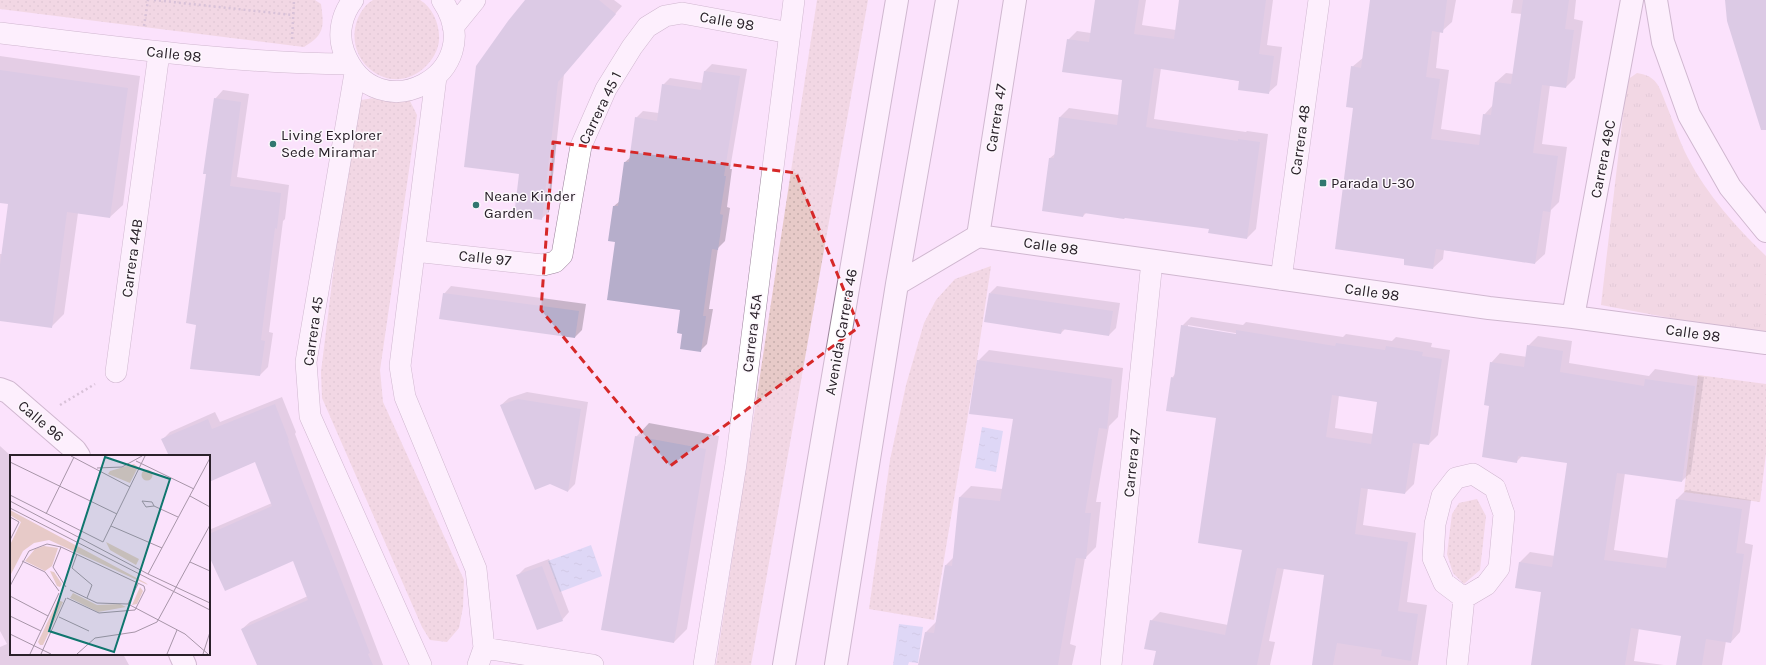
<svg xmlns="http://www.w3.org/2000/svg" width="1766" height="665" font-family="Karla,sans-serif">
<defs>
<pattern id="grass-dots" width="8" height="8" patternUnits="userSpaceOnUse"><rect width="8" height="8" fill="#e7cac8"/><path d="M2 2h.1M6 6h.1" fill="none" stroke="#c6adac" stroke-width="1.8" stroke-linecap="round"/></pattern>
<pattern id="park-tufts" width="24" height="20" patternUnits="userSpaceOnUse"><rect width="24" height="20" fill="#e7cac8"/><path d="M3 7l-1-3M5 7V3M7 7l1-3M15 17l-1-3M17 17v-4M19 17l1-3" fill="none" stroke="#c6adac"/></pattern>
<pattern id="water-ripples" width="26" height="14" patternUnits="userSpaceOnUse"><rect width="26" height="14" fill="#bbc9ef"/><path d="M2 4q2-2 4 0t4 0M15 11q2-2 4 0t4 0" fill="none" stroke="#a1accd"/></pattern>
</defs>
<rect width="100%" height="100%" fill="#fbe2fc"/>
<path fill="url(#grass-dots)" d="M0 0H315L321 4C324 27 325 34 304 47L0 9Z
M373 0H420C432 7 439 23 439 36 440 48 433 60 424 68 389 99 341 60 358 18 361 11 366 4 373 0Z
M817 0H868L751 665H716Z
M387 96 410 101 417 115 380 370 383 402 464 580 463 607 459 628 447 642 430 640 422 627 322 398 321 372 353 112 361 100Z
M991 266 977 360 934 620 869 609 890 460 906 385 924 323 936 300 955 279Z
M1698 375 1766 384V453L1760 502 1684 492Z
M1477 499 1486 516 1480 570 1464 584 1453 573 1447 554 1452 514 1459 503Z"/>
<path fill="url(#park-tufts)" d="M1637 73C1657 76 1659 86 1666 104 1673 121 1679 141 1688 158 1707 195 1736 227 1766 256V336L1601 305 1627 80Z"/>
<path fill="url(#water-ripples)" d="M982 427 1003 431 996 472 975 468Z
M591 545 602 576 560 592 548 561Z
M899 624 923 627 918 663 909 662 908 665H893Z"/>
<path fill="#0003" fill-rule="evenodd" d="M526 0H614L622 6 564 74 549 212 541 219 521 173Z
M1096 0H1146L1142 25 1176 30 1180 0H1273L1267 45 1282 47 1277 85 1268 93 1240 81 1161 68 1154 119 1246 132 1247 131 1268 134 1256 229 1247 238 1210 228 1087 212 1083 216 1050 158 1056 153 1060 117 1069 108 1119 115 1124 80 1068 40 1077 31 1091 33Z
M1372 0H1456L1452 22 1442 31H1440L1436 68 1449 70 1441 129 1481 135 1484 115 1493 105 1496 82 1506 73 1514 74 1522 14 1511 13 1513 0H1576L1574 19 1583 21 1575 78 1566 87 1550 85 1542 144 1567 147 1559 202 1551 210 1545 254 1535 263 1444 250 1443 259 1433 268 1405 264 1406 258 1354 107 1352 67 1364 57Z
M0 56 140 76 123 205 110 217 78 213 64 314 51 327 0 320V254H2L9 203 0 202Z
M712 64 747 69 730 169H732L727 207 730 208 725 241 718 248 709 309H713L707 344 700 351 684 333 681 310 616 242 614 206 620 201 625 162 631 157 636 118 643 111 659 113 663 85 670 78 703 83 705 71Z
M223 90 249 94 237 177 289 185 285 219 283 221 269 332 273 333 268 367 260 375 197 324 207 173 215 99Z
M451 286 586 304 582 330 575 337 444 294Z
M997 286 1120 303 1116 328 1109 335 1065 329 1061 333 990 293Z
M1191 317 1243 325 1246 322 1343 337 1346 334 1392 341 1396 337 1432 343 1431 347 1450 350 1438 435 1429 444 1420 443 1414 484 1405 493 1368 488 1363 525 1416 533 1407 602 1427 605 1418 665H1313L1326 574 1284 568 1269 641 1275 642 1270 665H1154L1157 651 1151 621 1160 612 1228 625 1243 549 1218 417 1172 378 1175 374 1182 326ZM1188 325 1241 334 1240 336 1188 328ZM1339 395 1379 401 1374 434 1335 428Z
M1538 336 1572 341 1569 363 1649 376 1655 369 1704 377 1691 472 1682 481 1625 473 1614 550 1668 558 1677 499 1686 490 1751 500 1745 543 1753 545 1740 632 1731 642 1726 641 1722 665H1677L1682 635 1639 628 1634 661 1664 665H1532L1542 592 1517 587 1520 562 1530 552 1555 556 1568 462 1523 455 1516 462 1491 405V363L1500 353 1527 357 1528 346Z
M989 350 1123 368 1118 417 1109 426 1096 502H1101L1096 547 1085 558 1070 644 1076 646 1072 665H919L926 632 937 621 946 565 954 557 960 497 971 486 1003 489 1014 418 978 361Z
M527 392 588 402 575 484 568 491 501 405 509 398Z
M282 397 296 432 295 434 383 665H258L242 629 250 622 308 596 294 560 209 553V530L272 503 256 461 209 481V456H170L163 439 170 432 215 412 220 422Z
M649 423 719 436 687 629 674 642 636 437Z
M0 446 11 456V654H123L129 665H0V647L7 644 0 631Z
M549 559 569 612 562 620 517 576 525 568Z"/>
<path fill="#b6aecb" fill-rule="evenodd" d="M525 0H599L616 14 558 82 542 220 514 216 519 174 464 167 476 66 508 21Z
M1095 0H1139L1134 34 1174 39 1179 0H1266L1259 54 1274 56 1269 94 1238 90 1239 81 1154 68 1146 127 1238 141V139L1260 142 1247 239 1208 233 1209 229 1125 218 1124 219 1084 213 1083 217 1042 211 1049 158H1054L1059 117 1117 125 1122 80 1062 72 1067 39 1089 42Z
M1370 0H1447L1443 33 1432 31 1426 77 1440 79 1431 139 1479 145 1483 114 1491 115 1495 82 1511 84 1523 0H1569L1565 29 1574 30 1566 88 1542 85 1533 153 1558 156 1550 212 1543 211 1535 264 1436 249 1433 269 1404 265V259L1335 249 1353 108 1346 107 1351 66 1361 68Z
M1725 0H1766V130H1761L1727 21Z
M0 70 128 88 110 218 67 212 52 328 0 321V265L8 204 0 203Z
M704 71 740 76 724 176H726L720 214 723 215 718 250 712 249 703 316H706L701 352 680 349 682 334 677 333 680 310 607 300 615 242 608 241 613 206H618L624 162H629L635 117 657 121 662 84 701 90Z
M214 98 241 102 230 186 281 193 277 229 275 228 261 340 265 341 260 376 190 369 196 325 186 323 206 174H203Z
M443 293 579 311 575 338 439 319Z
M989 293 1113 311 1109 336 1062 329 1061 334 984 322Z
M1181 325 1236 334V330L1335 346 1336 343 1385 350 1386 346 1423 352 1422 356 1442 359 1429 445 1413 443 1405 494 1361 488 1355 534 1408 542 1398 611 1418 614 1411 661 1381 656 1382 650 1337 643 1333 665H1312L1324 575 1277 568 1257 665H1153L1156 651 1144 649 1150 620 1225 635 1242 550 1198 543 1216 418 1166 411 1171 377 1174 378ZM1332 395 1377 402 1371 444 1326 437Z
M1527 345 1563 351 1560 372 1644 386 1645 379 1695 386 1682 482 1617 473 1604 560 1666 568 1676 499 1742 509 1736 553 1744 554 1731 643 1706 639 1702 665H1676L1681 636 1631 628 1625 665H1531L1541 592 1515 588 1519 562 1552 567 1567 463 1518 456 1517 463 1482 457 1489 406 1484 405 1490 362 1524 367Z
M977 360 1112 379 1107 429 1099 428 1085 513H1091L1086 559 1076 558 1058 665H918L925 632 934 633 945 565 952 566 959 497 1000 501 1013 419 969 414Z
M518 399 581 409 568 492 550 484 535 490 500 405Z
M275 404 289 440 288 441 303 483 370 653 368 654 373 665H257L241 629 308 600 293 561 225 591 209 556V534L272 506 255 462 209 482V456H169L161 439 208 419 212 429Z
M635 436 706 449 674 643 601 630Z
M542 566 563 621 537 630 516 575Z"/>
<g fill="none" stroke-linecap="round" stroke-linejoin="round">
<g stroke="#9b849b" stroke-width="22">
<path id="minor" d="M353 0C342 14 337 34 344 52 375 134 492 74 442 0
M453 27 475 0
M0 33C116 47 231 63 348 64
M355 73 306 362 310 416 421 665
M436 77 400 366 405 397 476 569 484 648 478 665
M414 251 543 265 555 262 562 255 581 146 606 89 632 47 647 27 665 16 682 13 790 33
M1281 279 1319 0
M116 372 159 53
M1473 474 1495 488 1504 514 1499 568 1486 585 1464 598 1444 583 1433 558 1435 524 1442 496 1456 478Z
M484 648 593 665
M704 665 736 464 794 0
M1111 665 1152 261
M1457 665 1464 598"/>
</g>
<g stroke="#9b849b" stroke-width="24">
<path id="tertiary" d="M1015 0 978 236 1489 308 1573 317 1766 343
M1656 0 1663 42 1689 115 1730 187 1766 231
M1573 317 1632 0
M0 389 8 392 75 450 79 456
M180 654 185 665"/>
</g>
<g stroke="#9b849b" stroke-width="24">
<path id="primary" d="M897 284 978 236
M784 665 897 0
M836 665 897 284 947 0"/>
</g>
<path stroke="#ad9aad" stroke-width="2.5" stroke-dasharray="2 3" stroke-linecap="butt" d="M154 0 293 15
M144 26 148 0
M292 39 294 0
M60 405 95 384"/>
<use href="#minor" stroke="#fff" stroke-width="21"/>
<use href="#tertiary" stroke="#fff" stroke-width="22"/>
<use href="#primary" stroke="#fff" stroke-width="22"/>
</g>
<path d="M0 0H1766V665H0ZM553 142 796 173 859 327 670 466 541 310Z" fill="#fbe2fc" fill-opacity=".55" fill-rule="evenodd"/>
<path fill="none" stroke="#d62828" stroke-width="3" stroke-dasharray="8 5" stroke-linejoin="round" d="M553 142 796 173 859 327 670 466 541 310Z"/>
<g fill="#30776f" stroke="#fcf7fc" stroke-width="1.5">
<circle cx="273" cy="144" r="4"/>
<rect x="1319" y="179" width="8" height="8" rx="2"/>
<circle cx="476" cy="205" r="4"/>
</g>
<g text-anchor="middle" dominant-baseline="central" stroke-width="3" stroke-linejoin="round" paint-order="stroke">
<g font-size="15" fill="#2a212a" stroke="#fcf7fc">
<text transform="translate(727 21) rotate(10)">Calle 98</text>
<text transform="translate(174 54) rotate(6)">Calle 98</text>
<text transform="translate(600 108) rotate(-64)">Carrera 45 1</text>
<text transform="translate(996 118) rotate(-81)">Carrera 47</text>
<text transform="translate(1300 140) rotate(-82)">Carrera 48</text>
<text transform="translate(1603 159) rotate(-79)">Carrera 49C</text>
<text transform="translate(1051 246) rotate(8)">Calle 98</text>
<text transform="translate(132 258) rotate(-82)">Carrera 44B</text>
<text transform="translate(485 258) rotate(6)">Calle 97</text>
<text transform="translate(1372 292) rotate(8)">Calle 98</text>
<text transform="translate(313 331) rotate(-82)">Carrera 45</text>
<text transform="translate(841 332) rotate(-80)">Avenida Carrera 46</text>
<text transform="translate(752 333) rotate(-83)">Carrera 45A</text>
<text transform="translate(1693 333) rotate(8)">Calle 98</text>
<text transform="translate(41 421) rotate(40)">Calle 96</text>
<text transform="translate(1132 463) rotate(-84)">Carrera 47</text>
</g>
<g font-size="15" fill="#2a212a" stroke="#fcf7fc" text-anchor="start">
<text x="281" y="135">Living Explorer<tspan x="281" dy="17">Sede Miramar</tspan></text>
<text x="1331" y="183">Parada U-30</text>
<text x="484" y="196">Neane Kinder<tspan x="484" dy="17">Garden</tspan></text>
</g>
</g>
<g transform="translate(10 455)">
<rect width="200" height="200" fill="#fbe2fc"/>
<path d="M131.5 20a5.5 5.5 0 1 1 11 0a5.5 5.5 0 1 1-11 0ZM0 55 136 128 138 130 39 85 24 88 13 96 0 121V90L11 67 0 60ZM96 87 129 104 126 110 100 95ZM34 91 48 93 42 111 35 116 15 106 25 94ZM40 116 44 117 52 129 50 132 47 131ZM130 132 133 136 127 149 122 150ZM63 138 87 150 110 149 116 152 88 157 60 143ZM48 145 53 147 33 190H30L28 187Z" fill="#e7cac8"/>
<path d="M124 9 128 12 120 28 98 19 100 16Z" fill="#e7cac8"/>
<path fill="none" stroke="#a795a8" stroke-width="1" d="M61 1 120 32M126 6 184 34M0 7 107 59M87 13 112 12 132 1M0 40 93 87 135 1M180 41 200 52M0 46 138 119 200 148M144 51 136 52 132 46 142 47 144 51 168 62M0 53 200 155M36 59 64 2M0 62 9 67 0 85M101 71 152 93M67 99 62 113 82 130 77 143M12 106 35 117 49 136M180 107 200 116M43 112 56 132M43 112 51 92M138 119 200 3M0 131 19 96 37 89 51 92 134 131M60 135 87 148 118 149 175 179 198 199M0 141 38 161M57 143 89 158 125 155M118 149 128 129M125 155 135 135 134 131M0 161 31 176M49 162 79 176M0 179 41 199M20 199 49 138M31 199 56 143M67 199 85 183 125 177 147 167 200 70M157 199 167 175M193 199 200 177"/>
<path fill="#0f766e" fill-opacity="0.15" stroke="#0f766e" stroke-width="2" d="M95 2 160 24 104 197 39 176Z"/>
<rect width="200" height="200" fill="none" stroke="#2a212a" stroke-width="2"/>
</g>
</svg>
